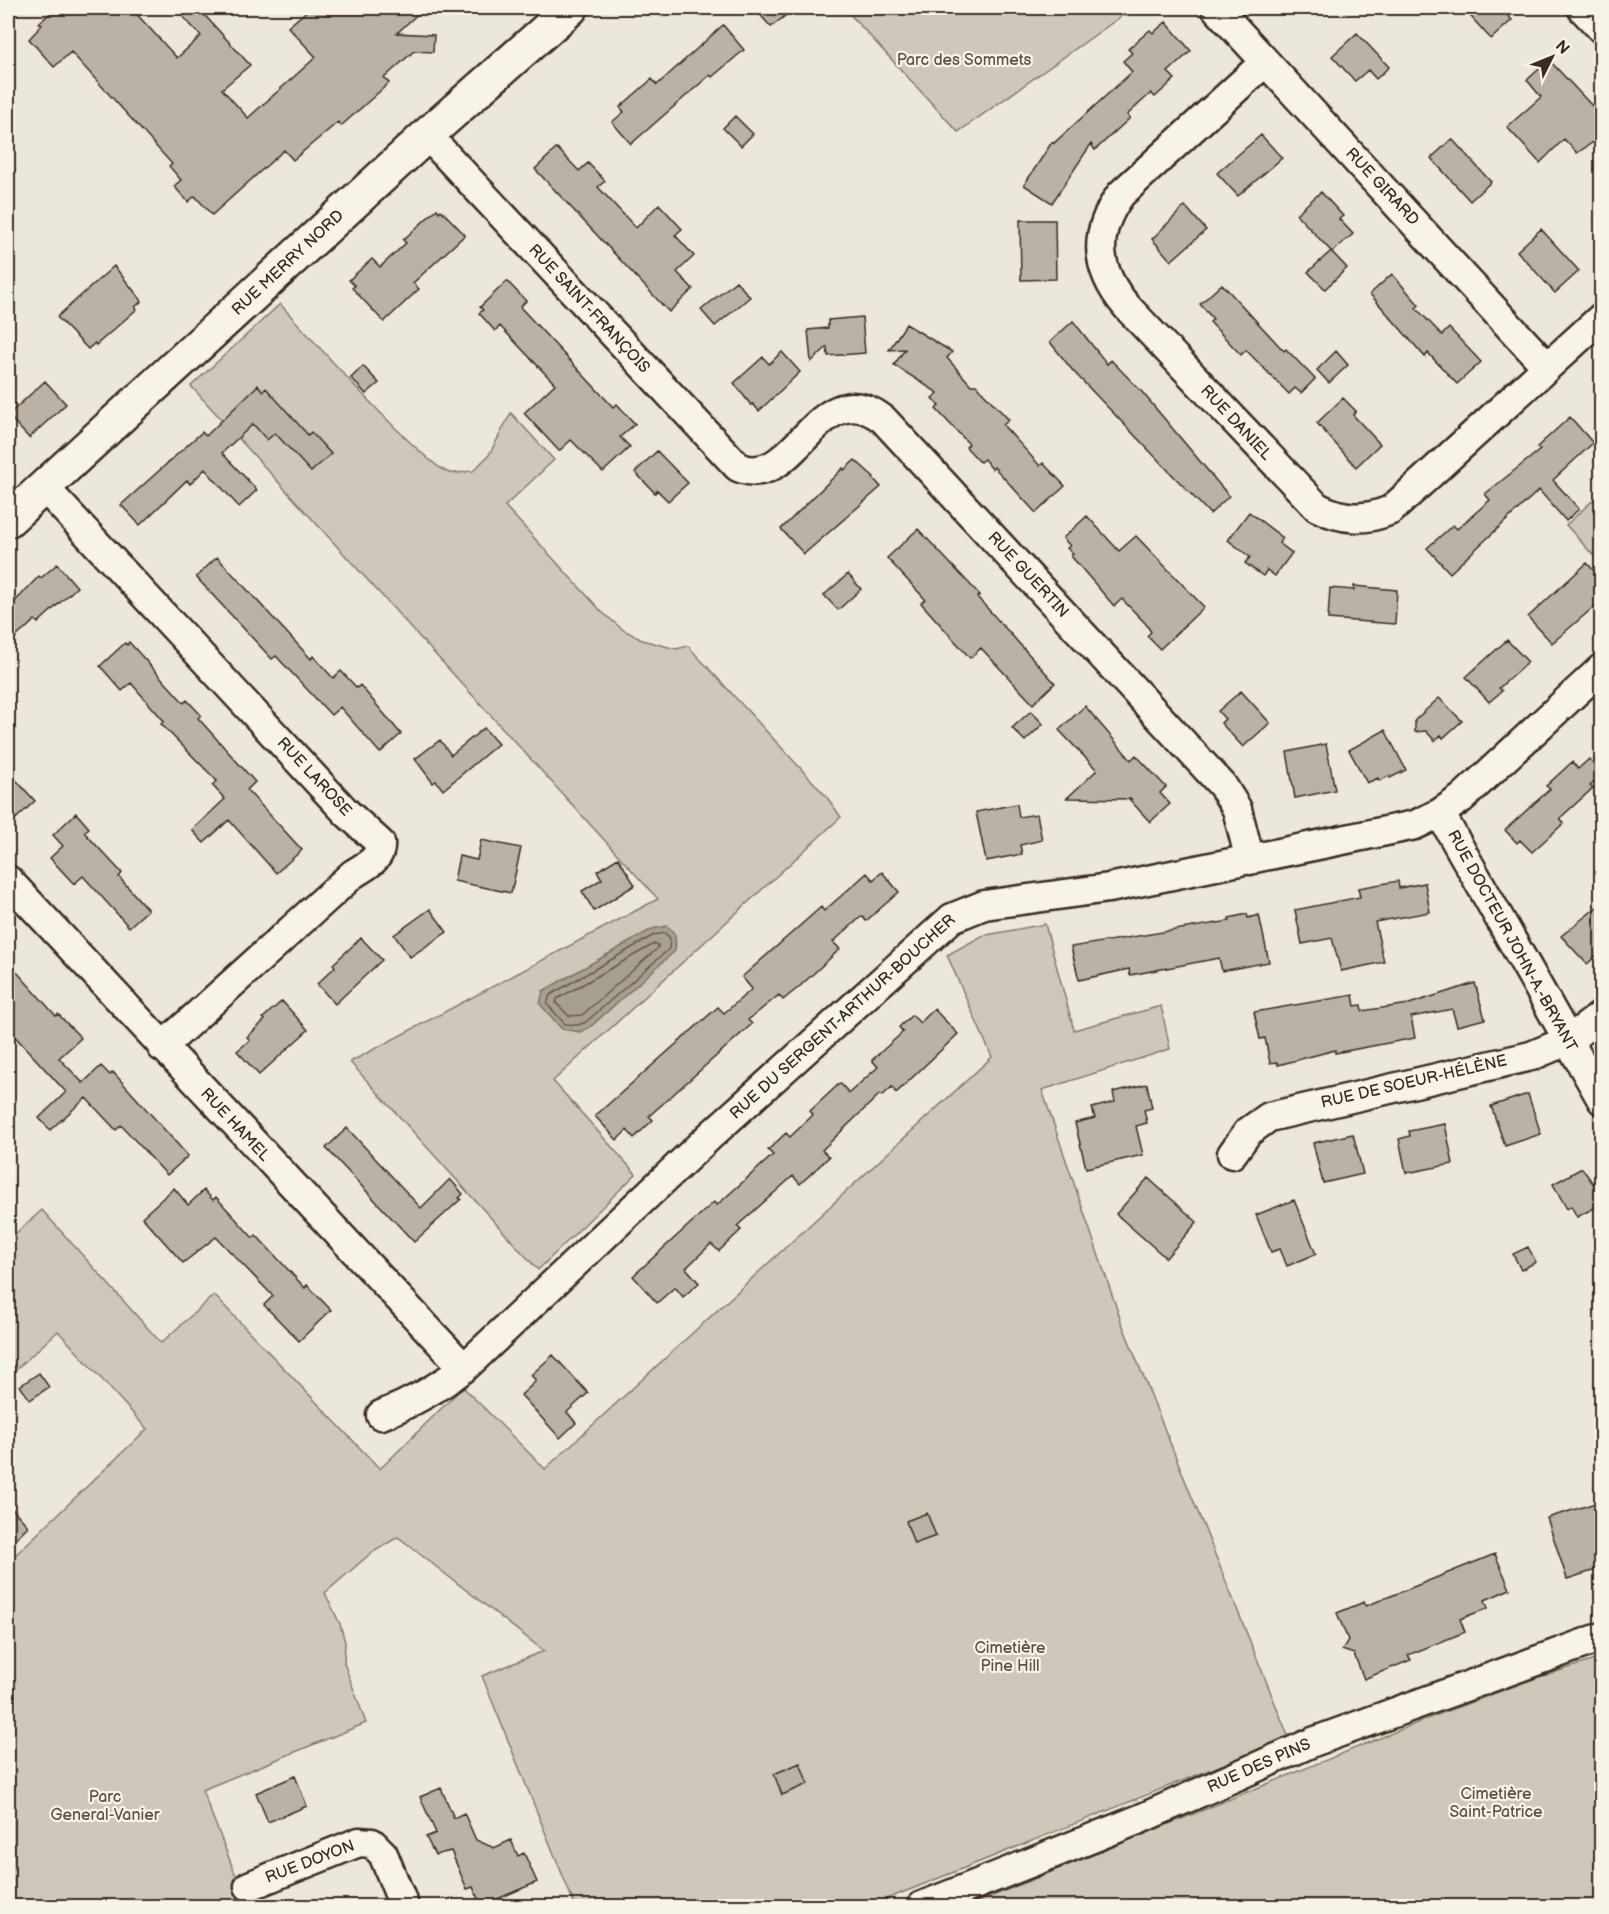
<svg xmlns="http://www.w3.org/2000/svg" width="1609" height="1914" font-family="'Balsamiq Sans',sans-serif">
<rect width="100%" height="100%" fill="#ece7dc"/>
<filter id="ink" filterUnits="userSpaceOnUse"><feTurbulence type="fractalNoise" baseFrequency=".0167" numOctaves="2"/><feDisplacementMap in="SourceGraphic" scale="12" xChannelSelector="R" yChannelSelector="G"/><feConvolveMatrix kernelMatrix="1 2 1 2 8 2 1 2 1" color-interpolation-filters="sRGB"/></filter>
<g filter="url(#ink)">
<path fill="#cec8bc" stroke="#84796d" stroke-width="1.5" d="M853 8H1133L958 132 848 12Z
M280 304C305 331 424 467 450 473 457 474 467 471 473 471L489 455 511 413 554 460 505 506 602 612 622 629 642 640 676 649 688 646 826 796 841 817 553 1081 636 1174 538 1270 350 1062 658 899 191 386Z
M1601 493V564L1566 525Z
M1045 924 1074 1030 1161 1006 1170 1049 1042 1090 1121 1321 1289 1738 869 1906H575L482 1676 544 1651 398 1537 370 1554 325 1593 340 1624 345 1642 344 1663 366 1723 202 1790 248 1906H8V1613L15 1606 8 1597V1562L147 1429 58 1331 8 1377V1240L42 1210 161 1343 214 1295 380 1469 463 1387 545 1469 992 1057 947 955 982 936Z
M1601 1658V1906H968L1429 1718 1536 1678Z"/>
<path fill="#a89f93" stroke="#7c7064" stroke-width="1.5" d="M667 926C677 933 676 940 675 951L590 1027 580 1032 562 1029 540 1004 543 991 652 929Z"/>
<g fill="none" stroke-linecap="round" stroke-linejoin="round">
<path stroke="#67594d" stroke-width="1.5" d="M665 933 670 938 669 949 586 1022 578 1025 565 1024 547 1004 550 995 654 935Z
M654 944 658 945V948L582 1015 569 1016 556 1003 557 999Z"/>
</g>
<path fill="#bab2a7" stroke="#3b2a1e" stroke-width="1.5" d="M56 8H131L177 58 201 36 175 8H198L250 65 222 89 248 118 316 57 288 27 310 8H424L397 33 434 35 433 52 414 51 384 78 389 83 341 126 338 122 293 160 284 150 212 215 195 196 188 202 174 186 181 180 169 166 172 164 71 52 54 67 29 39 42 25 39 23Z
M754 8H795L771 27Z
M1463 8H1500L1512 20 1491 39Z
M1166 22 1191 51 1168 72 1175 79 1155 97 1151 93 1127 115 1130 118 1095 150 1091 144 1052 203 1024 185 1052 142 1054 143 1132 72 1123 61 1132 53 1128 49 1150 30 1153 33Z
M723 25 744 50 712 77 710 75 631 144 612 122 624 112 620 107 652 79 657 85Z
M1357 33 1389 67 1376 79 1368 70 1355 81 1332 56Z
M1549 60 1595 109 1602 105V136L1577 153 1564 139 1540 163 1507 127 1541 97 1527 80Z
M735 116 753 134 741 146 723 128Z
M1261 135 1282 158 1238 196 1217 173Z
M1452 139 1491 182 1470 201 1431 158Z
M557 148 579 171 588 163 605 181 598 187 636 228 659 204 682 229 675 235 694 256 677 272 693 289 669 312 535 169Z
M1321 192 1343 216 1339 219 1353 234 1332 252 1347 268 1325 289 1308 272 1331 251 1296 214Z
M1185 206 1206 230 1171 261 1152 239Z
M437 209 439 212 441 210 465 235 413 283 419 289 384 322 352 288 355 286 349 280 372 259 380 267 406 243 403 240Z
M1020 220H1055L1056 279 1021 280Z
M1541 229 1579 271 1555 293 1517 251Z
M114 266 142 301 135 307 137 309 96 345 95 343 88 349 57 317Z
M1392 274 1419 305 1416 308 1442 335 1449 328 1481 362 1457 384 1428 353 1425 357 1370 294Z
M507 281 526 301 520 307 613 407 617 404 635 424 620 437 630 447 603 472 571 440 559 451 524 413 555 384 500 326 495 331 479 313 483 310 480 307Z
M736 281 750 297 715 326 701 310Z
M1222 284 1284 351 1286 349 1315 379 1301 393 1295 388 1289 394 1246 350 1241 355 1210 322 1213 319 1200 304Z
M862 317 865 353 828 356 827 347 811 362 808 330 828 328V320Z
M1073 321 1107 364 1111 360 1142 392 1229 496 1210 514 1073 371 1050 342Z
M906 324 952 352 947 358 971 385H976L1009 420 1003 425 1040 466 1043 463 1065 486 1036 513 994 467 992 469 984 459 980 462 966 447 969 444 936 409 939 406 932 398 938 393 894 365 905 349 889 350Z
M1336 351 1348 365 1329 383 1317 370Z
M782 352 800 372 759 411 753 404 751 405 734 383 763 357 769 364Z
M363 366 379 383 366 394 351 378Z
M45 381 66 404 29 438 8 415Z
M258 385 263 391 266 388 308 435 311 432 331 454 311 472 275 433 267 440 253 424 222 453 257 490 239 507 205 469 190 484 187 480 140 525 121 505 202 432 206 436Z
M1343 398 1356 411 1353 415 1380 444 1356 467 1317 423Z
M1570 417 1593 443 1553 480 1579 509 1566 521 1539 490 1450 573 1427 548 1453 525 1457 529 1490 500 1485 494 1540 450 1537 447Z
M657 451 688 483 668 501 657 490 655 493 635 472Z
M855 460 874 477 873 478 881 487 804 554 781 529 843 468 844 470Z
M1249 512 1283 538 1279 543 1292 553 1275 576 1267 570 1263 576 1245 563 1250 557 1228 540Z
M1087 516 1119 551 1136 536 1204 607 1160 649 1147 636 1151 632 1146 624 1122 599 1114 606 1071 556 1073 554 1067 548 1070 546 1063 538Z
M918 529 980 595 977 597 1055 683 1033 704 981 648 970 658 921 603 925 599 887 558Z
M217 557 311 659 313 656 333 678 341 671 357 688 360 685 401 734 380 753 340 707 331 715 276 656 272 659 196 577Z
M1587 563 1602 580V600L1552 643 1528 617Z
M57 564 77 587 38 623 35 620 8 644V609L39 576 41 578Z
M848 574 861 589 838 610 824 595Z
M1354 586 1397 590 1395 624 1328 619 1330 588 1354 590Z
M1507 640 1528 662 1499 688 1502 691 1489 702 1466 677Z
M129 642 184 703 187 700 201 715 198 718 255 782 247 790 302 850 276 873 229 820 204 843 192 830 225 799 212 785 217 781 161 724 164 721 131 683 122 691 100 666 125 643 127 645Z
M1241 691 1270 723 1243 747 1221 723 1225 719 1218 711Z
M1439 698 1462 721 1443 738 1441 735 1435 741 1426 731 1415 732V720Z
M1085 706 1131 760 1136 755 1166 787 1160 793 1170 804 1150 822 1130 800 1132 799 1067 798 1097 770 1059 730Z
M1031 711 1043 724 1025 741 1012 728Z
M484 728 498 744 443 790 436 781 433 783 415 759 440 740 451 755Z
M1385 730 1406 770 1390 778 1389 776 1379 781 1378 778 1367 783 1349 750Z
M1326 744 1335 790 1295 798 1287 752Z
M1589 759 1602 775 1590 786 1593 788 1560 818 1564 823 1532 852 1520 840 1517 843 1505 830 1550 789 1546 786 1572 762 1578 769Z
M8 771 35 801 8 826Z
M1017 804 1019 817 1037 814 1042 840 1020 845 1022 854 986 861 976 812Z
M76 813 89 828 84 832 122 873 119 877 148 910 129 927 83 876 74 884 50 858 63 846 53 835Z
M481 840 521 848 511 893 454 881 459 856 477 860Z
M618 858 635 885 594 911 582 891 602 879 597 871Z
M882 872 899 892 866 921 862 916 833 942 840 949 799 987 783 1000 779 995 748 1020 752 1024 649 1116 653 1120 634 1138 627 1130 617 1140 595 1116 718 1007 724 1013 752 989 742 977 821 907 824 911 867 873 873 880Z
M1398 881 1399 888 1425 883 1430 912 1375 922 1384 962 1341 971 1332 938 1302 944 1295 910 1360 897 1358 888Z
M1602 903V951L1587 964 1561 936Z
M430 909 447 932 410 957 394 935Z
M1247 914 1248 918 1259 915 1269 962 1222 971 1219 958 1130 975 1129 969 1079 980 1071 947 1230 921 1229 918Z
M361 938 382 960 335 1004 317 984 335 967 333 964Z
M8 962 56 1016 58 1014 81 1038 59 1058 83 1083 101 1066 110 1075 113 1072 188 1156 167 1175 121 1125 116 1130 86 1098 50 1130 39 1118 66 1092 8 1029Z
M1475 983 1485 1019 1457 1026 1452 1009 1411 1017 1415 1038 1335 1053V1050L1278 1065 1277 1062 1270 1063 1265 1038 1260 1039 1254 1012 1353 995 1355 1006 1361 1005 1362 1011 1409 1004Z
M282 1001 308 1030 259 1075 237 1051 250 1040 247 1037 265 1020 263 1018Z
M934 1009 958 1034 896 1093 892 1087 882 1096 880 1094 822 1150 829 1157 800 1184 793 1176 737 1226 741 1230 719 1251 711 1244 686 1268 699 1283 683 1297 675 1287 657 1303 633 1276 714 1202 717 1205 773 1155 768 1150 786 1133 790 1137 813 1115 810 1111 840 1083 849 1093 878 1067 872 1060 903 1032 899 1027 912 1015 920 1023Z
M1147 1084 1152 1108 1144 1110 1147 1123 1136 1126 1143 1155 1086 1168 1075 1123 1095 1118 1092 1108 1115 1102 1113 1092Z
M1528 1094 1541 1134 1505 1146 1491 1106Z
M1445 1124 1453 1164 1406 1173 1399 1139 1410 1136 1409 1131Z
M347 1128 421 1208 450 1179 463 1194 459 1198 461 1199 414 1242 326 1148Z
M1353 1134 1363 1174 1323 1183 1313 1143Z
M1582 1168 1602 1196V1204L1577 1217 1571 1206 1567 1209 1553 1184Z
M1148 1178 1197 1222 1166 1258 1116 1214Z
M174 1188 188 1205 204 1190 213 1200 216 1197 253 1238 256 1235 305 1288 307 1285 331 1310 299 1341 264 1305 273 1296 216 1237 183 1263 142 1217Z
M1294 1200 1316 1254 1287 1266 1280 1249 1271 1252 1256 1215Z
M1528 1247 1536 1262 1521 1270 1513 1254Z
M553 1355 588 1393 567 1412 576 1423 560 1438 521 1395 536 1381 531 1375Z
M39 1373 49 1387 30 1400 20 1386Z
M1602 1501V1568L1567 1579 1547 1518Z
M8 1504 28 1526 8 1546Z
M927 1513 936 1536 914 1544 906 1521Z
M1495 1554 1510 1589 1485 1600 1488 1608 1460 1619 1465 1632 1408 1655 1411 1660 1364 1679 1354 1654 1342 1650 1348 1640 1337 1613 1364 1602 1366 1606Z
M800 1763 808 1784 782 1795 774 1774Z
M295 1776 307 1806 268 1822 256 1793Z
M441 1788 454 1818 464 1813 476 1840 494 1848 511 1840 518 1856 524 1853 537 1882 481 1906 473 1887 467 1889 451 1851 435 1855 426 1837 436 1833 420 1797Z"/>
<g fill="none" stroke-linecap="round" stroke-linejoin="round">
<g stroke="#3b2a1e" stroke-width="33">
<path id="minor" d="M1216 8 1547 367
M1582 8 1602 29
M1265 62 1121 194C1091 235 1096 271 1128 308L1317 507C1343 520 1365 521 1391 510L1602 317
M427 135 738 467C796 493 818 369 883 419L1222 785 1237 809 1250 860
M44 487 347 813 380 843C382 859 365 866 353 874L162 1047
M1440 813 1602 1100
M8 880 464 1368
M1232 1154 1248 1132 1269 1117 1531 1056 1567 1041 1602 1015
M381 1415C412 1403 437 1389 464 1368L711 1135 952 918 984 905 1109 888 1415 825 1440 813 1462 798 1602 668
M249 1886 359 1842 372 1843 383 1854 404 1906
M922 1906 1140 1819 1313 1742 1602 1637"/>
</g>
<g stroke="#3b2a1e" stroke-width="38">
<path id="major" d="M8 520 427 135 571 8"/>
</g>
<use href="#minor" stroke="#f7f3e8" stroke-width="28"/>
<use href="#major" stroke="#f7f3e8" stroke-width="33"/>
</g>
</g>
<g text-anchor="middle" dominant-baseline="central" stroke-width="4.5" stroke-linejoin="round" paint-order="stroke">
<g font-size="16" fill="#605246" stroke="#f7f3e8">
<text x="964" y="60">Parc des Sommets</text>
<text x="1010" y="1648">Cimetière<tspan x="1010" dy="18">Pine Hill</tspan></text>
<text x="1496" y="1794">Cimetière<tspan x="1496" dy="18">Saint-Patrice</tspan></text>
<text x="105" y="1797">Parc<tspan x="105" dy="18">General-Vanier</tspan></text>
</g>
<g font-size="16" fill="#3b2a1e" stroke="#f7f3e8">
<text transform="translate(1382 187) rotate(47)">RUE GIRARD</text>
<text transform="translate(288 263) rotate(-43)">RUE MERRY NORD</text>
<text transform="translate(589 309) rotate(47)">RUE SAINT-FRANÇOIS</text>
<text transform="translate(1236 423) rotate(47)">RUE DANIEL</text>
<text transform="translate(1028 575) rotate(47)">RUE GUERTIN</text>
<text transform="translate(314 777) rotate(47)">RUE LAROSE</text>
<text transform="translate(1512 941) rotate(61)">RUE DOCTEUR JOHN-A.-BRYANT</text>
<text transform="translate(843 1017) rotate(-42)">RUE DU SERGENT-ARTHUR-BOUCHER</text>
<text transform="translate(1414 1082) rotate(-13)">RUE DE SOEUR-HÉLÈNE</text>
<text transform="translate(235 1125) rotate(47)">RUE HAMEL</text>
<text transform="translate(1259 1766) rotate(-24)">RUE DES PINS</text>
<text transform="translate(310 1862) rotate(-21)">RUE DOYON</text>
</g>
</g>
<rect width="1609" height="1914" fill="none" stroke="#f7f3e8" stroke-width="30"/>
<rect x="15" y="15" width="1579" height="1884" fill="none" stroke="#3b2a1e" stroke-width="2" filter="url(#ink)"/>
<g transform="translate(1552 57) rotate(47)" stroke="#f7f3e8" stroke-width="4.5" paint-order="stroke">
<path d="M0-4.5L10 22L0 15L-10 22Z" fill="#3b2a1e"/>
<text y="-9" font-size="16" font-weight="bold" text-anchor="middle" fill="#3b2a1e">N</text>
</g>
</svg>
